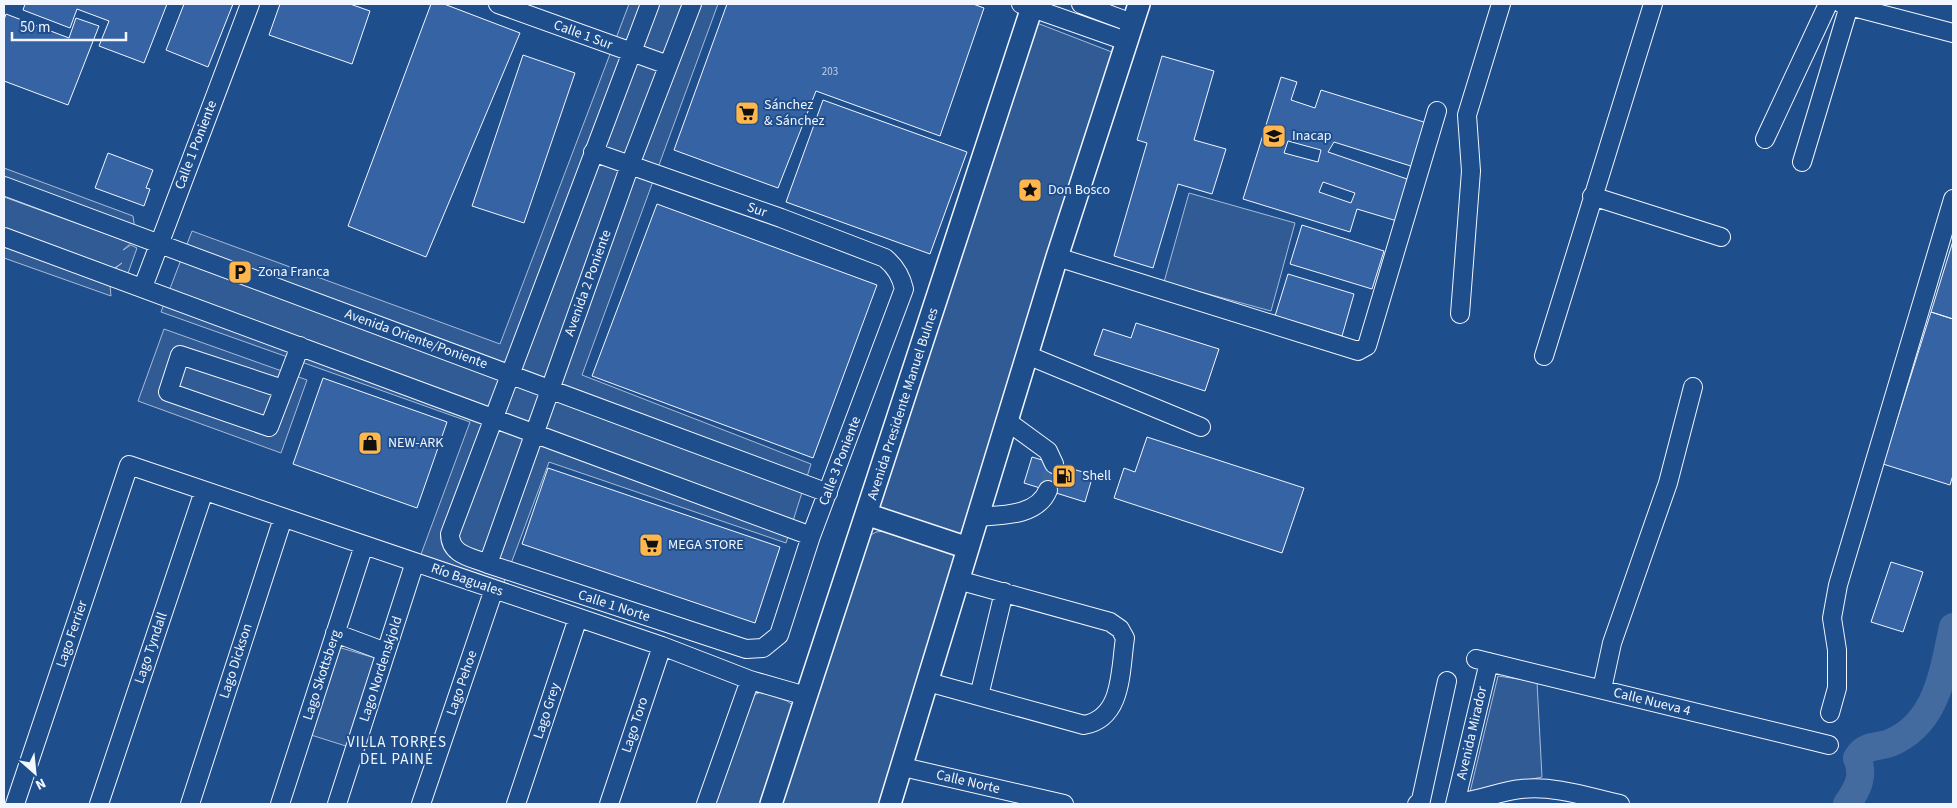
<svg xmlns="http://www.w3.org/2000/svg" width="1957" height="808" font-family="'Source Sans 3',sans-serif">
<rect width="100%" height="100%" fill="#1f4e8c"/>
<path fill="#305b95" stroke="#a8bbd7" d="M629 4H718L582 375 811 464 786 543 549 462 503 585 420 557 470 422 161 312 192 231 500 344Z
M1037 23 1117 54 963 533 959 535 881 509 879 505Z
M4 168 133 216 135 230 4 181Z
M1189 193 1295 223 1271 311 1164 282Z
M4 197 131 243 123 250 131 245 137 248 127 276 112 271 122 263 113 269 4 229Z
M4 246 110 285 111 296 4 258Z
M164 329 307 380 281 453 138 401Z
M886 531 953 554 955 559 883 804H781L869 536 876 532Z
M338 647 375 658 349 747 311 735Z
M1498 676 1537 682 1542 777 1470 792Z
M761 692 787 701 794 706 764 804H714L748 698Z"/>
<g fill="none" stroke-linecap="round" stroke-linejoin="round">
<path stroke="#446ba0" stroke-width="28" d="M1847 804C1857 790 1865 776 1857 758 1865 744 1877 748 1890 743 1938 723 1943 671 1953 627"/>
</g>
<path fill="#3563a3" stroke="#f2f6ff" fill-rule="evenodd" d="M25 4H167L144 63 99 46 109 21 77 9 70 28 23 10Z
M184 4H233L208 67 166 50Z
M280 4H350L370 11 352 64 269 35Z
M431 4H444L520 33 426 257 348 226Z
M727 4H973L984 8 940 136 816 91 778 188 674 150Z
M6 14 69 38 76 18 99 26 68 105 4 81V20Z
M523 55 575 73 524 223 472 206Z
M1162 56 1214 71 1194 140 1226 149 1212 194 1178 184 1153 268 1114 256 1147 143 1137 140Z
M1281 77 1297 82 1291 100 1315 108 1321 90 1427 123 1414 167 1334 142 1328 152 1410 180 1397 221 1357 209 1350 232 1243 199ZM1288 141 1321 150 1318 162 1284 153ZM1323 182 1355 193 1351 203 1319 192Z
M823 100 967 152 930 254 786 202Z
M108 153 153 170 146 188 150 189 144 206 95 188Z
M657 204 877 285 813 458 592 376Z
M1302 225 1384 251 1372 289 1290 264Z
M1953 241V319L1931 312Z
M1288 274 1354 294 1342 336 1275 316Z
M1931 312 1953 319V475L1950 485 1883 464Z
M1136 323 1219 349 1205 391 1094 355 1103 329 1131 338Z
M323 378 447 422 417 508 293 464Z
M1147 437 1304 488 1282 553 1114 498 1124 468 1135 472Z
M1032 457 1093 475 1085 502 1024 483Z
M548 468 780 547 755 623 522 544Z
M1891 562 1923 572 1903 632 1871 622Z"/>
<g fill="none" stroke-linecap="round" stroke-linejoin="round">
<path stroke="#3f679d" stroke-width="18" stroke-dasharray="18 9" stroke-linecap="butt" d="M1048 490 1054 464"/>
<g stroke="#f2f6ff" stroke-width="20">
<path id="minor" d="M498 4 668 65
M1021 4 1126 41
M1081 4 1132 23
M1842 4 1953 33
M1765 139 1828 4
M593 152 781 218 885 258C896 267 901 276 904 289L811 536 779 635 763 648 746 649 488 564C471 557 450 555 450 534L650 4
M1802 162 1849 6
M4 186 828 493
M1592 196 1721 237
M4 237 811 536
M1057 257 1358 351 1367 346 1437 111
M143 287 250 4
M1460 314 1471 171 1467 115 1501 4
M1027 355 1201 427
M1544 356 1653 4
M283 389 180 355 168 392 269 427 300 346
M1007 421 1048 451 1054 464
M977 517C1000 515 1037 517 1048 490
M488 564 630 165 692 4
M335 633 386 652
M1476 659 1829 745
M928 682 1084 725C1123 718 1120 671 1125 638L1120 629 1110 622 958 580
M1602 689 1612 643 1668 483 1693 387
M979 696 1004 592
M1830 713 1837 688V650L1832 618 1838 585 1953 199
M903 767 1064 804
M1456 802C1479 802 1498 791 1521 789 1553 785 1589 797 1620 804
M15 804 129 465 662 646 750 680 806 696
M99 804 204 491
M190 804 283 518
M280 804 364 545
M337 804 415 562
M421 804 494 589
M516 804 578 618
M609 804 662 646
M706 804 750 680
M1417 804 1421 800 1447 681
M1455 804 1489 662"/>
</g>
<g stroke="#f2f6ff" stroke-width="24">
<path id="major" d="M866 514 968 548
M771 804 1033 4
M890 804 1057 257 1139 4"/>
</g>
<use href="#minor" stroke="#1f4e8c" stroke-width="18"/>
<use href="#major" stroke="#1f4e8c" stroke-width="21"/>
</g>
<defs>
<g id="supermarket-square" transform="scale(1.25)"><rect x="-9" y="-9" width="18" height="18" rx="4" fill="#ffb74d" stroke="#1f4e8c"/><path d="M-6-5.5h2.5l.6 2H6L4.5 2H-2.5L-4.4-4H-6ZM-1.5 3.2a1.3 1.3 0 1 0 .1 0ZM3 3.2a1.3 1.3 0 1 0 .1 0Z" fill="#111"/></g>
<g id="university-square" transform="scale(1.25)"><rect x="-9" y="-9" width="18" height="18" rx="4" fill="#ffb74d" stroke="#1f4e8c"/><path d="M0-5L7-2L0 1L-7-2ZM-4 1L0 2.5L4 1V4Q0 6-4 4Z" fill="#111"/></g>
<g id="sight-square" transform="scale(1.25)"><rect x="-9" y="-9" width="18" height="18" rx="4" fill="#ffb74d" stroke="#1f4e8c"/><path d="M0-6L1.8-2.2L6-1.7L2.9 1.2L3.7 5.4L0 3.3L-3.7 5.4L-2.9 1.2L-6-1.7L-1.8-2.2Z" fill="#111"/></g>
<g id="parking-square" transform="scale(1.25)"><rect x="-9" y="-9" width="18" height="18" rx="4" fill="#ffb74d" stroke="#1f4e8c"/><path d="M-3.5-5.5H1a3.5 3.5 0 0 1 0 7H-1V5.5H-3.5ZM-1-3.4V-.6H.8a1.4 1.4 0 0 0 0-2.8Z" fill="#111"/></g>
<g id="shop-square" transform="scale(1.25)"><rect x="-9" y="-9" width="18" height="18" rx="4" fill="#ffb74d" stroke="#1f4e8c"/><path d="M-5-2.5h2.3a2.7 3.5 0 0 1 5.4 0H5L5.5 6h-11ZM-1.5-2.5h3a1.5 2.3 0 0 0-3 0Z" fill="#111"/></g>
<g id="fuel-square" transform="scale(1.25)"><rect x="-9" y="-9" width="18" height="18" rx="4" fill="#ffb74d" stroke="#1f4e8c"/><path d="M-5.5-6h7V0h2V4h1.3V-2.5L3-4.5l.8-.8L6-3V5H2.5V1h-1V6h-7ZM-4.2-4.7v3.2H.2V-4.7Z" fill="#111"/></g>
</defs>
<g fill-rule="evenodd">
<use href="#supermarket-square" x="747" y="113"/>
<use href="#university-square" x="1274" y="136"/>
<use href="#sight-square" x="1030" y="190"/>
<use href="#parking-square" x="240" y="272"/>
<use href="#shop-square" x="370" y="443"/>
<use href="#fuel-square" x="1064" y="476"/>
<use href="#supermarket-square" x="651" y="545"/>
</g>
<g text-anchor="middle" dominant-baseline="central" stroke-width="4" stroke-linejoin="round" paint-order="stroke">
<g font-size="11" fill="#c3d1e8">
<text x="830" y="71">203</text>
</g>
<g font-size="14" fill="#f2f6ff" stroke="#1f4e8c">
<text transform="translate(583 35) rotate(20)">Calle 1 Sur</text>
<text transform="translate(196 145) rotate(-69)">Calle 1 Poniente</text>
<text transform="translate(757 210) rotate(19)">Sur</text>
<text transform="translate(588 283) rotate(-70)">Avenida 2 Poniente</text>
<text transform="translate(416 339) rotate(20)">Avenida Oriente/Poniente</text>
<text transform="translate(903 404) rotate(-72)">Avenida Presidente Manuel Bulnes</text>
<text transform="translate(840 461) rotate(-69)">Calle 3 Poniente</text>
<text transform="translate(467 580) rotate(19)">Río Baguales</text>
<text transform="translate(614 606) rotate(18)">Calle 1 Norte</text>
<text transform="translate(72 634) rotate(-71)">Lago Ferrier</text>
<text transform="translate(151 648) rotate(-71)">Lago Tyndall</text>
<text transform="translate(236 661) rotate(-72)">Lago Dickson</text>
<text transform="translate(381 669) rotate(-72)">Lago Nordenskjold</text>
<text transform="translate(322 675) rotate(-72)">Lago Skottsberg</text>
<text transform="translate(462 683) rotate(-71)">Lago Pehoe</text>
<text transform="translate(1652 702) rotate(14)">Calle Nueva 4</text>
<text transform="translate(547 711) rotate(-72)">Lago Grey</text>
<text transform="translate(635 725) rotate(-72)">Lago Toro</text>
<text transform="translate(1472 733) rotate(-77)">Avenida Mirador</text>
<text transform="translate(968 782) rotate(13)">Calle Norte</text>
</g>
<g font-size="14" fill="#f2f6ff" stroke="#1f4e8c" text-anchor="start">
<text x="764" y="105">Sánchez<tspan x="764" dy="16">&amp; Sánchez</tspan></text>
<text x="1292" y="136">Inacap</text>
<text x="1048" y="190">Don Bosco</text>
<text x="258" y="272">Zona Franca</text>
<text x="388" y="443">NEW-ARK</text>
<text x="1082" y="476">Shell</text>
<text x="668" y="545">MEGA STORE</text>
</g>
<g font-size="15" letter-spacing="1" fill="#f2f6ff" stroke="#1f4e8c">
<text x="397" y="742">VILLA TORRES<tspan x="397" dy="17">DEL PAINE</tspan></text>
</g>
</g>
<rect width="1957" height="808" fill="none" stroke="#f2f6ff" stroke-width="10"/>
<g transform="translate(35 773) rotate(153)" stroke="#1f4e8c" stroke-width="4" paint-order="stroke">
<path d="M0-4L9 19L0 12L-9 19Z" fill="#f2f6ff"/>
<text y="-8" font-size="14" font-weight="bold" text-anchor="middle" fill="#f2f6ff">N</text>
</g>
<path d="M12 32v8h114v-8" fill="none" stroke="#f2f6ff" stroke-width="2.5"/>
<text x="20" y="32" font-size="15" fill="#f2f6ff" stroke="#1f4e8c" stroke-width="4" paint-order="stroke">50 m</text>
</svg>
